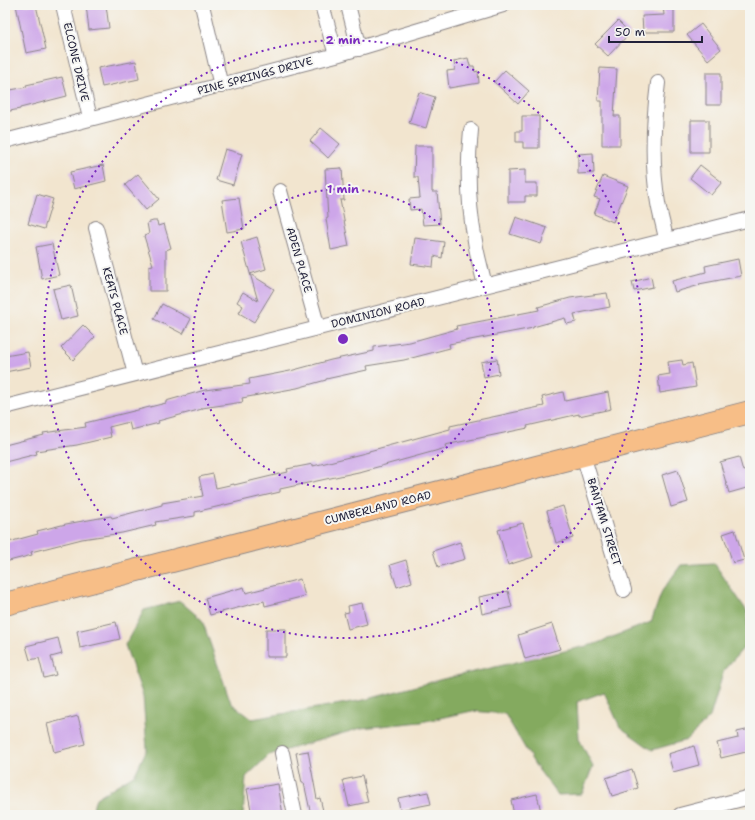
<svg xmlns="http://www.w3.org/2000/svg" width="755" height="820" font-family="'Shantell Sans',sans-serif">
<rect width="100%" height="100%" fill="#f6f6f2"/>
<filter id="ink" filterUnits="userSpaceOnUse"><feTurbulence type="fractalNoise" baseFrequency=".025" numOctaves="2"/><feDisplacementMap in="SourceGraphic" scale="8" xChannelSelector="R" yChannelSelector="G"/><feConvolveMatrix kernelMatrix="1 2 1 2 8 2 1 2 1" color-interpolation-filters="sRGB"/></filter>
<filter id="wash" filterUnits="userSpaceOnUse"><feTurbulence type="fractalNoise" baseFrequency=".012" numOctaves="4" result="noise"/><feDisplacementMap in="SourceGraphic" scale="16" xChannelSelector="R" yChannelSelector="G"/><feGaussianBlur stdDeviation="0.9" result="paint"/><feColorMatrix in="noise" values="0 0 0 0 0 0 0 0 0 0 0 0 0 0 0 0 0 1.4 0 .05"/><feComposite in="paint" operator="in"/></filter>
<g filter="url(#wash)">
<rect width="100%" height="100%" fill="#f2e5cf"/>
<path fill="#84aa5f" stroke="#53664d" d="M714 563 747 611 748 643 724 670 710 717 687 740 652 750 620 727 604 692 577 702 579 739 593 766 582 794 558 795 535 765 505 714 472 711 421 722 361 728 269 755 246 777 243 815H91L96 798 135 774 147 749 143 696 125 645 144 610 180 601 202 620 231 703 252 719 364 700 443 679 595 644 651 622 662 591 681 565Z"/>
<g id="blocks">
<path fill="#cda6e9" d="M16 5H36L46 49 26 53Z
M86 5H106L109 28 89 30Z
M663 6H674V32H643L642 16 664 15Z
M618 21 630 33 608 56 595 44Z
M701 24 721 49 708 60 687 35Z
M468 58 470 66H474L475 72 478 71 479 83 449 88 447 71 455 70 454 61Z
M136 61 139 79 102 87 98 68Z
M600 68 617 69 614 116H620V145H602V101H598Z
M505 70 529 91 518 104 494 82Z
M706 73H721V105H706Z
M62 77 67 96 20 108V109L5 112V91L27 87 26 85Z
M419 92 435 97 426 128 409 123Z
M522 116H539V148H523V142H516V131H522Z
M691 120H709V152H691Z
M321 128 340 144 328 158 310 141Z
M415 146H432V192H437L440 224 423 225 421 209 410 210 409 199 420 198 418 177H414Z
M225 149 242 154 233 185 216 180Z
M593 153 594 173 578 174V154Z
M103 165 106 181 74 189 70 172Z
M700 165 722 182 711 195 690 178Z
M342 168 344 200H340L349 246 331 250 326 219 328 218 325 169Z
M525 170V183H537V196H525V202H508V171Z
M138 174 159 199 146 210 125 185Z
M603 176 628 186 613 222 594 214 600 199 594 197Z
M37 194 53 199 44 229 28 224Z
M239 198 244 229 227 232 222 200Z
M516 217 547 228 541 244 510 234Z
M153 221H157L158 226 164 224 171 248 166 250V291H149V266L153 265 144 236 149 234 147 223Z
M257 237 266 269 250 274 274 289 254 322 239 313 243 306 237 302 243 292 258 301 241 242Z
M415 238 444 242 442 258 434 256 433 267 411 264Z
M52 244 59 275 42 279 36 247Z
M738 259 741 276 699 284 700 285 675 292 672 281 706 272 705 266Z
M651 277 653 287 634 291 632 282Z
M71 285 78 316 61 320 53 289Z
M607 293 610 307 574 314 576 322 567 324 565 318 533 327V328L449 344 450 348 404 360 366 366 367 370 326 379V380L297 388 242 398 243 402 202 408V409L158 421 159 423 131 430 129 422 109 427 111 437 77 445 36 451 37 454 5 462V445L44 435 43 433 86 427 85 423 166 403V401L205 390 250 384 249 379 290 371 331 360 374 351V347L410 342 457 329 456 326 539 310 538 307 570 298Z
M162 304 191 319 183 334 154 319Z
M83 325 95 337 73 360 61 348Z
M28 352 31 367 5 372V356Z
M497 359 499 374 484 377 481 362Z
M682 360 683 365 692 363 696 387 660 393 658 376 670 374 668 362Z
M563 392 565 401 608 392 611 409 579 416V414L527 426 528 428 499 434 445 445 446 448 363 471 280 489V492L195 512V516L155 522 156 525 122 533 82 539 31 552 32 555 5 562V543L38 534 37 531 66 524 111 516 112 518 162 505V503L203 496 199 477 213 474 216 488 234 484V485L288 472 287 469 313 464V466L369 452V451L450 429V426L544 406 542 397Z
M739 457 743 471 750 469V487L729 493 720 462Z
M678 470 688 502 671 507 662 475Z
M563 506 573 538 556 543 547 511Z
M523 523 533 557 508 565 498 530Z
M735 530 744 560 733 563 723 534Z
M460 542 465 559 438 567 433 551Z
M406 560 412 582 397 587 390 565Z
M300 579 305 596 265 606 264 601 210 615 205 598 244 587 246 593Z
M508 591 512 607 482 614 479 597Z
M362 603 367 624 348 629 344 613 349 612 348 606Z
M116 622 120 639 80 648 77 631Z
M552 624 560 649 525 659 518 635Z
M266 629H286V657H266Z
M58 638 62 654 51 657 56 675 44 678 39 658 30 660 26 646Z
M78 716 85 744 54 752 47 724Z
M750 729V751L721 758 717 743 738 738 737 732Z
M694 746 699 765 673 772 668 754Z
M308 751 317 799 320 798 324 815H311L304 783H302L296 753Z
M632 769 638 788 612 796 606 778Z
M362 776 368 802 349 806 343 780Z
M278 784 283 815H252L247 789Z
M428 792 431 804 400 810 398 798Z
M537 794 541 812 529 815H514L511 800Z"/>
</g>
</g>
<g filter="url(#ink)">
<use href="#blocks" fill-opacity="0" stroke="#8a8485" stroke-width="1"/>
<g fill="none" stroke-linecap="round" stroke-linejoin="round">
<g stroke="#8a8485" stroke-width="16">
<path id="street" d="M63 5 90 118
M202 5 221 86
M322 5 336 55
M348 5 359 49
M658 83C653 123 651 163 658 203 660 215 664 227 666 239
M471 130C467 167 468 204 475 241 477 256 482 271 485 286
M5 141 336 55 503 5
M280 191 318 328
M96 228 135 374
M5 407 750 219
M583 455 624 590
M282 753 295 815
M680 815 750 797"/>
</g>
<g stroke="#8a8485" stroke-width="24">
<path id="primary" d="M5 604 750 412"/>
</g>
<use href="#street" stroke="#fff" stroke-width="14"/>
<use href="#primary" stroke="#f7be87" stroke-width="22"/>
</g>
</g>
<g fill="none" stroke="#7b2cbf" stroke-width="2" stroke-dasharray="2 4">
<circle cx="343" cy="339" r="150"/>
<circle cx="343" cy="339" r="299"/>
</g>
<g text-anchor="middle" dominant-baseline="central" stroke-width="4" stroke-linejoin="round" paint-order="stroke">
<g font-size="11" fill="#22223b" stroke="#f6f6f2">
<text transform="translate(76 62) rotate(77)">ELCONE DRIVE</text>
<text transform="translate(255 76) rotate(-15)">PINE SPRINGS DRIVE</text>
<text transform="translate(299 260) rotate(74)">ADEN PLACE</text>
<text transform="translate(115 301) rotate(75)">KEATS PLACE</text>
<text transform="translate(378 313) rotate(-14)">DOMINION ROAD</text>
<text transform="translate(378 508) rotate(-14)">CUMBERLAND ROAD</text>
<text transform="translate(604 522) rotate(73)">BANTAM STREET</text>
</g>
</g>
<circle cx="343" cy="339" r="6" fill="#7b2cbf" stroke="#f6f6f2" stroke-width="2"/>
<g font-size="12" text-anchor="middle" font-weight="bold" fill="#7b2cbf" stroke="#f6f6f2" stroke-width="4" stroke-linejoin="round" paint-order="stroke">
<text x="343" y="44">2 min</text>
<text x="343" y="193">1 min</text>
</g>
<rect width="755" height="820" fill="none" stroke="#f6f6f2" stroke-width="20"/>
<path d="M609 36v6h93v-6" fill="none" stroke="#22223b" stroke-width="2"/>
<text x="615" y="36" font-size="12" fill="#22223b" stroke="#f6f6f2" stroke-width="3" paint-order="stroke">50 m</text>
</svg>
